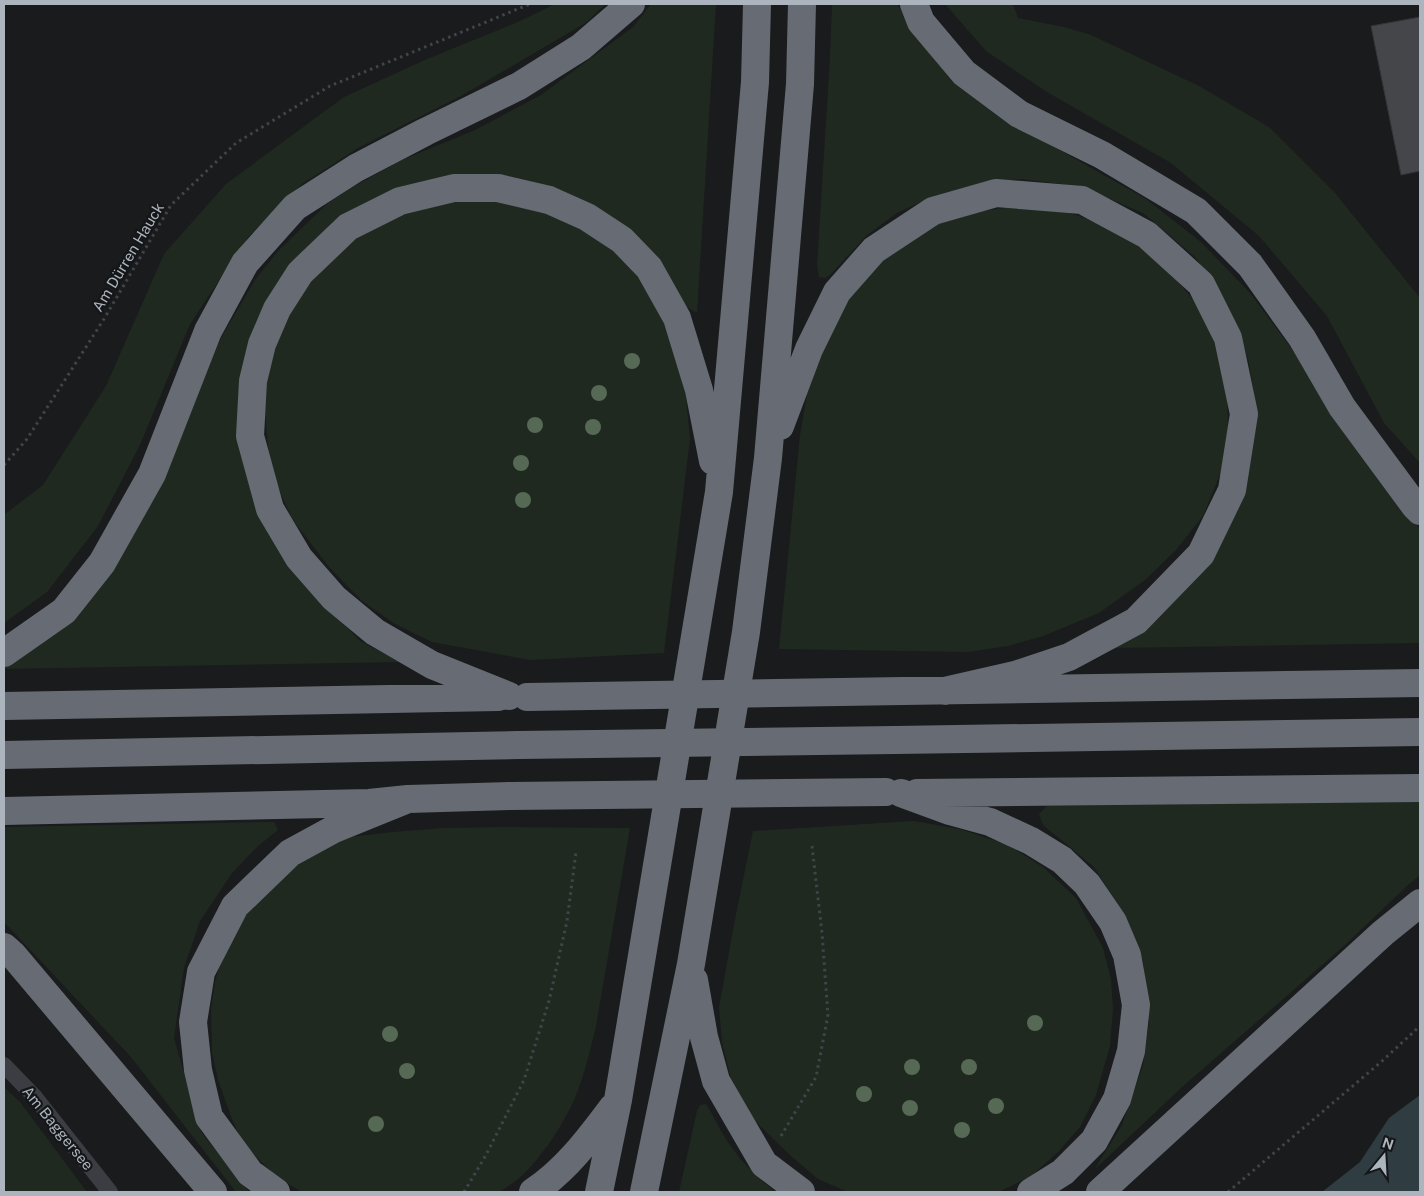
<svg xmlns="http://www.w3.org/2000/svg" width="1424" height="1196" font-family="'Public Sans',sans-serif">
<rect width="100%" height="100%" fill="#1a1b1d"/>
<path fill="#202920" d="M555 4H605L587 22 461 96 358 148 302 184 248 237 190 324 140 445 98 526 47 592 4 623V515L43 485 106 386 164 254 226 184 344 97 427 59 518 22Z
M651 4H716L697 313 682 304 614 219 454 180 290 269 257 321 242 376 292 569 360 641 400 662 4 669V661L10 658 158 476 221 338 255 280 278 251 328 203 351 188 402 160 475 130 541 95 633 27Z
M832 4H897L923 44 1033 135 1146 199 1201 242 1250 293 1297 356 1389 493 1420 529V643L1113 648 1174 598 1253 441 1254 394 1249 363 1239 331 1219 291 1195 257 1143 213 1096 193 1062 184 1021 179 978 184 929 198 897 213 866 236 830 275 825 278 819 277 817 265 830 58Z
M945 4H1013L1018 18 1064 27 1091 35 1199 86 1269 127 1335 193 1420 298V463L1384 423 1327 316 1259 236 1171 163 1047 92 986 51Z
M456 197 545 208 619 252 639 275 674 341 686 398 690 439 664 653 530 660 432 642 395 624 362 601 329 567 292 519 270 469 265 411 266 373 277 332 306 282 356 235 379 220Z
M1012 207 1061 210 1117 229 1162 262 1199 307 1217 348 1227 387 1228 432 1221 472 1203 516 1176 550 1145 580 1099 613 1043 636 1008 646 968 652 779 649 800 435 807 394 826 340 845 301 882 258 925 228 967 213Z
M1420 801V875L1408 885 1345 945 1181 1088 1094 1170 1122 1125 1143 1065 1149 1022 1143 961 1125 917 1094 867 1043 825 1039 814 1047 806Z
M914 821 959 829 1006 844 1043 867 1076 898 1103 948 1111 979 1113 1009 1110 1046 1096 1095 1080 1127 1059 1151 1030 1177 998 1192H848L818 1179 791 1156 753 1119 731 1079 722 1042 719 1007 736 914 753 831Z
M274 822 278 830 258 846 232 873 200 921 184 968 174 1038 201 1132 249 1192H236L131 1057 4 922V827Z
M500 827 630 828 596 1026C591 1047 586 1069 578 1090 568 1118 541 1160 518 1179 512 1184 505 1188 499 1192H302L278 1178 243 1144 232 1119 218 1080 212 1052 211 1010 215 982 224 949 239 921 293 861 350 837 393 832 444 828Z
M4 1087 20 1102 87 1192H4Z
M706 1104C712 1113 716 1122 721 1131 735 1155 754 1176 776 1192H679L697 1111 700 1105Z"/>
<path fill="#2f3d43" d="M1420 1095V1192H1322L1360 1162 1389 1118Z"/>
<path fill="#44464a" stroke="#343539" d="M1420 17V171L1401 175 1371 26Z"/>
<g fill="none" stroke-linecap="round" stroke-linejoin="round">
<path stroke="#41454a" stroke-width="3" stroke-dasharray="2.5 4" stroke-linecap="butt" d="M4 465 27 439 104 319 171 205 236 143 330 86 530 4
M781 1136 816 1077 828 1015 822 933 812 846
M464 1192 486 1155 524 1080 549 1001 567 921 576 852
M1228 1192 1381 1062 1420 1026"/>
<path stroke="#3b3d43" stroke-width="16" d="M4 1065 34 1096 110 1192"/>
<path stroke="#676c74" stroke-width="28" d="M914 4 921 22 964 73 1019 114 1102 155 1196 211 1250 265 1302 338 1342 407 1415 506 1420 511
M780 426 809 349 837 292 874 250 933 211 996 193 1082 200 1147 235 1201 284 1228 338 1244 414 1232 490 1201 554 1136 621 1069 657 1015 675 945 691
M4 653 64 611 102 563 152 474 208 331 245 263 295 207 356 168 425 132 519 86 581 47 631 4
M903 691 1420 683
M509 696 432 665 375 632 334 598 299 558 270 509 250 436 253 381 262 344 277 309 300 273 348 227 400 201 454 188H498L549 200 587 217 622 240 649 268 677 318 699 390 713 461
M4 706 498 697
M895 740 1420 732
M4 755 519 745
M901 793 950 811 990 822 1031 841 1062 860 1087 884 1113 922 1127 955 1136 1005 1131 1051 1117 1099 1094 1141 1063 1172 1031 1192
M917 793 1420 788
M4 811 369 803 408 799 510 796
M4 947 13 955 213 1192
M694 980 704 1037 716 1081 764 1164 801 1192
M276 1192 250 1173 209 1117 198 1070 193 1022 201 972 235 906 290 853 334 829 408 799
M533 1192C566 1170 589 1139 613 1107
M599 1192 618 1100 719 492 755 82 757 4
M644 1192 691 964 746 632 768 458 800 84 802 4
M1100 1192 1383 933 1420 903"/>
<path stroke="#676c74" stroke-width="28" d="M527 697 903 691
M519 745 895 740
M510 796 886 792"/>
</g>
<g fill="#556955">
<circle cx="632" cy="361" r="8"/>
<circle cx="599" cy="393" r="8"/>
<circle cx="535" cy="425" r="8"/>
<circle cx="593" cy="427" r="8"/>
<circle cx="521" cy="463" r="8"/>
<circle cx="523" cy="500" r="8"/>
<circle cx="1035" cy="1023" r="8"/>
<circle cx="390" cy="1034" r="8"/>
<circle cx="912" cy="1067" r="8"/>
<circle cx="969" cy="1067" r="8"/>
<circle cx="407" cy="1071" r="8"/>
<circle cx="864" cy="1094" r="8"/>
<circle cx="996" cy="1106" r="8"/>
<circle cx="910" cy="1108" r="8"/>
<circle cx="376" cy="1124" r="8"/>
<circle cx="962" cy="1130" r="8"/>
</g>
<g text-anchor="middle" dominant-baseline="central" stroke-width="4.5" stroke-linejoin="round" paint-order="stroke">
<g font-size="15" fill="#acb4bd" stroke="#151618">
<text transform="translate(128 257) rotate(-59)">Am Dürren Hauck</text>
<text transform="translate(58 1128) rotate(51)">Am Baggersee</text>
</g>
</g>
<rect width="1424" height="1196" fill="none" stroke="#acb4bd" stroke-width="10"/>
<g transform="translate(1384 1156) rotate(18)" stroke="#151618" stroke-width="4" paint-order="stroke">
<path d="M0-4L9 19L0 12L-9 19Z" fill="#acb4bd"/>
<text y="-8" font-size="14" font-weight="bold" text-anchor="middle" fill="#acb4bd">N</text>
</g>
</svg>
